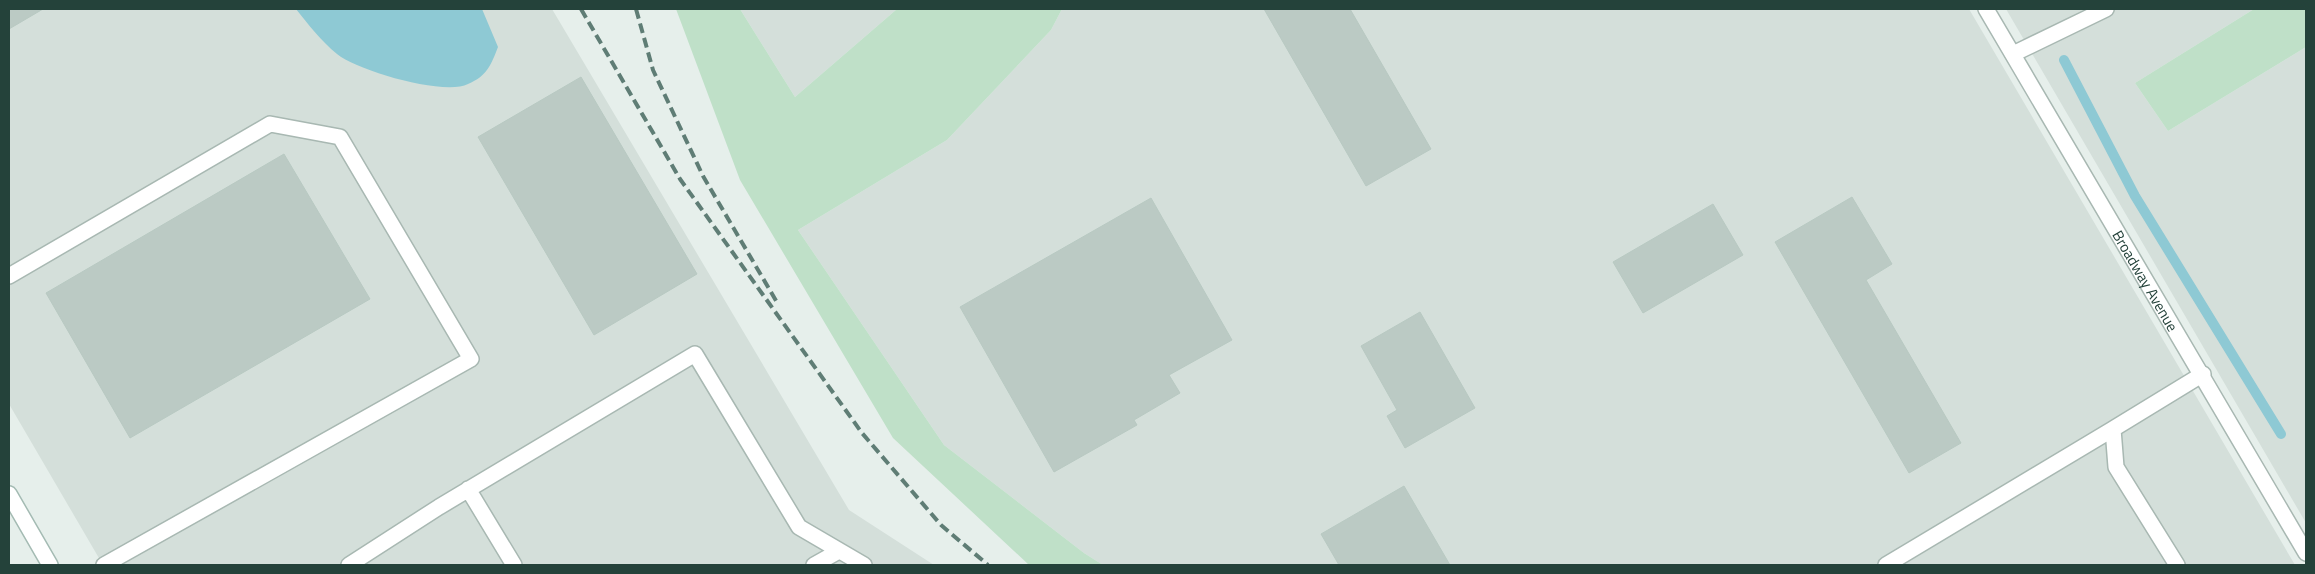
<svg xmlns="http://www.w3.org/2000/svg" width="2315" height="574" font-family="'Titillium Web',sans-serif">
<rect width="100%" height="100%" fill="#e6efeb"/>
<path fill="#d4dfda" d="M9 9H552L849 510 934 565H103L9 404Z
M740 9H897L795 97Z
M1062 9H1969L2295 565H1103L1084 553 944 445 798 230 947 140 1051 30Z
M2006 9H2254L2135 83 2168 131 2306 47V523Z"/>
<path fill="#bfe0c8" d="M676 9H740L795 97 897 9H1062L1051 30 947 140 798 230 944 445 1084 553 1103 565H1029L893 438 740 180Z
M2254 9H2306V47L2168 131 2135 83Z"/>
<path fill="#8ec9d4" d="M296 9H482L498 47C491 65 487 76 468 84 444 96 358 71 337 54 321 41 308 24 296 9Z"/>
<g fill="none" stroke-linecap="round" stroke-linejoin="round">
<path stroke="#8ec9d4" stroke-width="10" d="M2064 60 2135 196 2281 434"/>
</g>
<path fill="#bbcac4" stroke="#b8c9c2" d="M9 9H43L9 29Z
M1264 9H1350L1431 149 1366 186Z
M581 77 697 274 594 335 478 137Z
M284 154 370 299 130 438 46 293Z
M1852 197 1892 264 1866 280 1961 443 1909 473 1775 242Z
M1151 198 1232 340 1169 375 1180 393 1134 420 1137 425 1054 472 960 307Z
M1713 204 1743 255 1643 313 1613 262Z
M1420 312 1475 408 1405 448 1387 416 1397 410 1361 346Z
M1404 486 1450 565H1339L1321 534Z"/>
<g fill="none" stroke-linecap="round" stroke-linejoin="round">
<g stroke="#a8b8b2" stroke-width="18">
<path id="service" d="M2013 54 2106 9
M9 276 270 124 340 137 471 359 104 565
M468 489 514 565
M349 565 439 507 695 354 799 527 864 565
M814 565 839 551
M1886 565 2113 429
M2177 565 2116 467 2113 429 2203 374"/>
</g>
<g stroke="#a8b8b2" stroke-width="18">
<g id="tertiary">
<path id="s1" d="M1986 9 2306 553"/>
</g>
</g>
<g stroke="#a4bbb3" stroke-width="18">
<path id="secondary" d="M9 494 50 565"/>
</g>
<use href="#service" stroke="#fff" stroke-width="15"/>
<use href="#tertiary" stroke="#fff" stroke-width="15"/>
<use href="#secondary" stroke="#fff" stroke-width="15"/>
<path stroke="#5f7d75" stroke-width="4" stroke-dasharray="10 5" stroke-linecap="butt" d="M581 9 680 179 862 433 941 525 988 565
M636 9 653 70 703 176 778 304"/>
</g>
<g text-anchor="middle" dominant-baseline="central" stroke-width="4" stroke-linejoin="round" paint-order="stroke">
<g font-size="15" fill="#24423a" stroke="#f7fbf9">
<text stroke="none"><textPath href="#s1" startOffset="315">Broadway Avenue</textPath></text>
</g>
</g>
<rect width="2315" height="574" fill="none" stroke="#24423a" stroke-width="20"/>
</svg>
